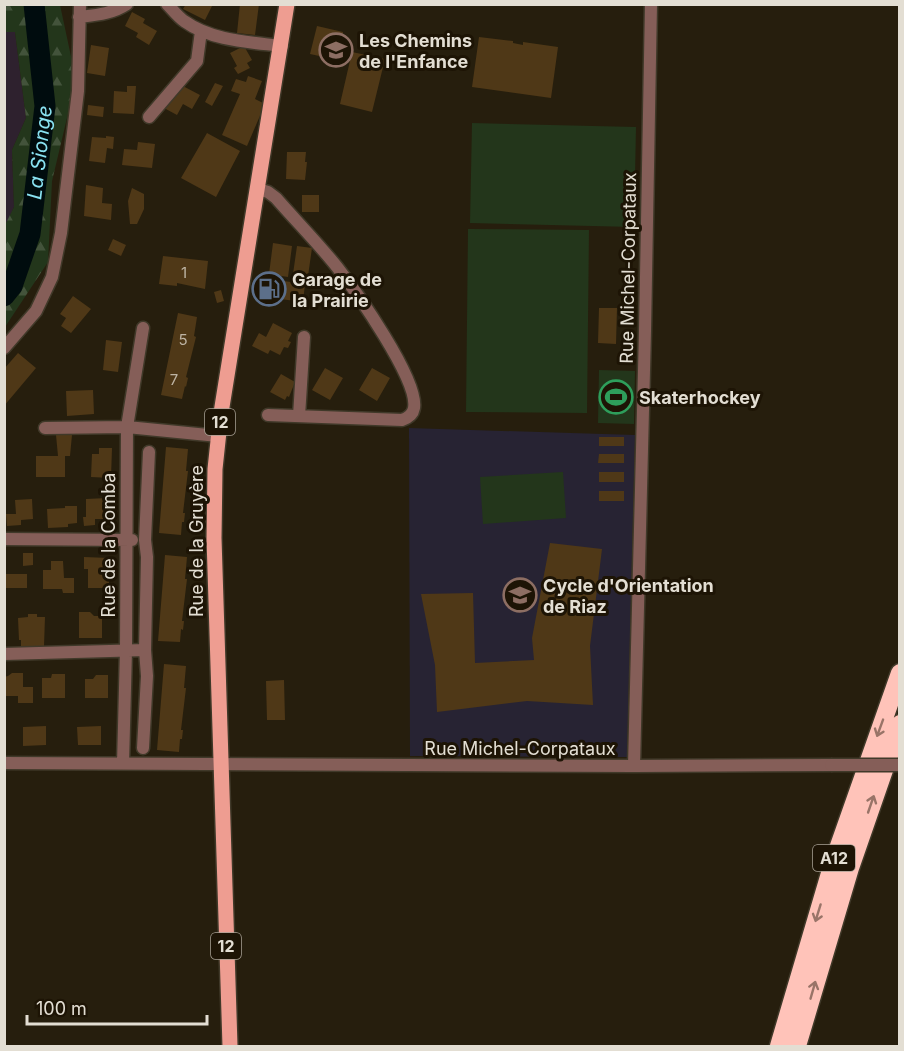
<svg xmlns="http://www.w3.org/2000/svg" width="904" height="1051" font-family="Inter,sans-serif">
<defs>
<pattern id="forest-firs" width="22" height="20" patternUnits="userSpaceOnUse" patternTransform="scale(1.5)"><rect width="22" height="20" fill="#23361b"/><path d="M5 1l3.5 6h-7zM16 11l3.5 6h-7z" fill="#43533b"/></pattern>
</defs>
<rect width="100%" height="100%" fill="#261e0d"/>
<path fill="#2e212e" d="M5 32H15L26 118 12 150 14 207 5 227Z"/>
<path fill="#272333" d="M409 428 635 435 627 757 410 756Z"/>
<path fill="#23361b" d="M472 123 636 127 634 227 470 223Z
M468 229 589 230 587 413 466 412Z
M599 370 635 371 634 424 598 423Z
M563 472 566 518 483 524 480 477Z"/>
<path fill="url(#forest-firs)" d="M5 5H60L76 80 52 181 48 262 5 327 4 227 14 207 12 150 26 118 15 32H5Z"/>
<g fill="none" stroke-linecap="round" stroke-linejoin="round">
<path stroke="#000c0e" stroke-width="21" id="s1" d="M4 296 12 286 30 234 45 106 34 4"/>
</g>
<path fill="#4f3817" d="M186 4H213L205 20 183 9Z
M240 4H259L255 35 237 33Z
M132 12 145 19 143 23 157 31 149 45 136 37 138 33 125 26Z
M317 26 343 32 338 60 310 54Z
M479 37 513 41V43L523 45V42L558 47 551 98 472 87Z
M91 45 109 48 105 76 87 73Z
M244 46 252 60 247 63 250 68 238 74 234 68 237 66 230 53Z
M352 52 385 59 372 112 340 104Z
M248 76 262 81 255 99 265 104 247 146 222 135 240 94 231 91 236 79 246 82Z
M215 83 223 86 212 106 205 102Z
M181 85 200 95 192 109 183 104 177 115 164 108 171 96 174 98Z
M127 86H136L134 114 113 113 114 91 127 92Z
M88 105 104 107 103 117 87 115Z
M207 133 240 151 216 197 181 178Z
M106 136 114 137 113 149 107 148 105 163 89 161 92 137 106 138Z
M138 142 155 144 152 168 122 165 124 149 137 150Z
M287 152H306L305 162H307L305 180 286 179Z
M86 185 103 188 102 203 112 204 111 220 84 216Z
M132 188 144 194V209L137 224H130L128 201Z
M302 195H319V212H302Z
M113 239 126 245 121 256 108 250Z
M273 243 292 246 288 277 269 274Z
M297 246 312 248 308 276 293 274Z
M163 256 208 261 205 289 177 283V286L159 284Z
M269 279 305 284 303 302 280 299 279 304 265 302Z
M221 290 224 301 217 303 214 292Z
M73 296 91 309 71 333 61 326 66 318 60 314Z
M599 308H617L616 344 598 343Z
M178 313 197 317 194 336 196 337 186 377 188 378 186 387 185 386 182 399 161 395Z
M273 323 292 333 288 341 291 342 288 348 284 347 280 355 270 350 268 354 252 346 259 333 266 337Z
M106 340 122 342 118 372 103 370Z
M18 353 36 368 4 406V369Z
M325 368 343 378 330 400 312 390Z
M372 368 390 378 377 401 359 390Z
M281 374 295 382 289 397 287 396 285 400 270 392Z
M93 390 94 414 67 416 66 391Z
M56 435H72L70 456H65V477H36V456H58Z
M599 437H624V446H599Z
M166 447 188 449 186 471H188L183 513H185L184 522H182L181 535 159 533Z
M99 448H112L111 478 91 477 92 454H99Z
M599 454H624V463H598Z
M599 472H624V482H599Z
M599 491H624V501H599Z
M107 498 108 519H95V525L84 526 83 517H86V499Z
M32 499 33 519 21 520V525L7 526 6 514H16L15 500Z
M65 506H77V523L68 524V527L48 528 47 509 65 508Z
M550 543 602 549 590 646 593 705 527 701 437 712 435 665 421 594 473 593 475 663 534 660 532 638Z
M23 553H33V565L23 566Z
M165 555 187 557 185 579H187L182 621H184L183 630 181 629 180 642 158 641Z
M84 557 109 558V588H88V569H84Z
M51 561H63L64 578H74V593H63L62 589H43V570H51Z
M4 574H27V588H4Z
M79 612H90L94 616H102V638H79Z
M28 614H37V617H45L44 646 21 647V640H19L18 618 28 617Z
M164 664 186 666 184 688H186L181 730H183L182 739H180L179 752 157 750Z
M12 673H23V687H33V703H18V696H4V677L8 676Z
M52 674H65V698H42V678H51Z
M96 675H108V698H85V679H93Z
M284 680 285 720H267L266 681Z
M46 726V745L23 746V727Z
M101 726V745H78L77 727Z"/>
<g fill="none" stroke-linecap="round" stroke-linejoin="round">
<g stroke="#403929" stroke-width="15">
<path id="street" d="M167 4C173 10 178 17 184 21 212 41 249 42 282 46
M79 17C96 15 112 14 127 4
M149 117 197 61 201 31
M258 189 268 192 276 198C296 221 318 243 337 267 355 290 419 380 414 408 413 414 408 418 402 420L268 415
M4 348 36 311 52 277 61 233 78 91 80 4
M299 416 304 337
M45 428 127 427 218 436
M4 539 132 540
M4 654 145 650
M143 748 147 676 145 650 147 557 145 540 149 452
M4 763 634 766 645 331 651 4
M123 764 126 650 127 427 143 328
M634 766 831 765"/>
</g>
<g stroke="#403929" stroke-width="18">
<path id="primary" d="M230 1046 214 538 215 469 221 413 287 4"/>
</g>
<g stroke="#403929" stroke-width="21">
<path id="highway" d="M779 1046 833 863 900 673
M797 1046 850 868 900 724"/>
</g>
<use href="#street" stroke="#855e58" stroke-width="12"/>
<use href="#primary" stroke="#ee9d91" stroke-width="15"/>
<use href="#highway" stroke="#ffc3b9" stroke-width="18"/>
<g stroke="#403929" stroke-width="15" stroke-linecap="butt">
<path id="street-bridge" d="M831 765H900"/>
</g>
<use href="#street-bridge" stroke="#855e58" stroke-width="12"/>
</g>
<defs><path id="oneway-shaft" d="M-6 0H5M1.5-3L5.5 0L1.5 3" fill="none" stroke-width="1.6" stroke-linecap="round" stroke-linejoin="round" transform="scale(1.5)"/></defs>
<g stroke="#997468">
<use href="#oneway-shaft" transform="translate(880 728) rotate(110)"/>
<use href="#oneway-shaft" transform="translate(871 804) rotate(-71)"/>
<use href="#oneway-shaft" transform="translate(818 913) rotate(107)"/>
<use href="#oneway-shaft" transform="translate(813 990) rotate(-74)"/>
</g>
<defs>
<g id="school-ring" transform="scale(1.725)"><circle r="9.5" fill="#1d1405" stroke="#8d6e63" stroke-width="1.5"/><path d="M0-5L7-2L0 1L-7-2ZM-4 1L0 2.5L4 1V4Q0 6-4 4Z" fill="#8d6e63"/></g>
<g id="fuel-ring" transform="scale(1.725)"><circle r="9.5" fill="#1d1405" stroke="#5c6f8a" stroke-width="1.5"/><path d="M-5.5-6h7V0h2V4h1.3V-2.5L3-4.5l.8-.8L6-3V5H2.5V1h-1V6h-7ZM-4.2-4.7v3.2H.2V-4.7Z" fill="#5c6f8a"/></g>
<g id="stadium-ring" transform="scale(1.725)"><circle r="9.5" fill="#1d1405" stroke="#2e9e5b" stroke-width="1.5"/><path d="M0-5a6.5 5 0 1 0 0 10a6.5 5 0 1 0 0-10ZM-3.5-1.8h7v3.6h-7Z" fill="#2e9e5b"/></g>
</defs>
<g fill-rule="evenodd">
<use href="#school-ring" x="336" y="50"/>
<use href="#fuel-ring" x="269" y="289"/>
<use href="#stadium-ring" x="616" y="397"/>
<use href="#school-ring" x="520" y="595"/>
</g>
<g text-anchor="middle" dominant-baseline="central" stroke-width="6" stroke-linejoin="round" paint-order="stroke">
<g font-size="15" fill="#beb4a4">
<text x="184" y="272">1</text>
<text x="183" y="339">5</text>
<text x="174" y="379">7</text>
</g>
<g fill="#1d1405" stroke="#a8a195" stroke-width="1.5">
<rect x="205" y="409" width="30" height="26" rx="4.5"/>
<rect x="813" y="845" width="42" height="26" rx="4.5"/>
<rect x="211" y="933" width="30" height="26" rx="4.5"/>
</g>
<g font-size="16" font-weight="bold" fill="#e3ded3">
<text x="220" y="422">12</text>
<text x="834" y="858">A12</text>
<text x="226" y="946">12</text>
</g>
<g font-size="18" font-weight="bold" fill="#e3ded3" stroke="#1d1405" text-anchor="start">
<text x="359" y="40">Les Chemins<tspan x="359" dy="21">de l'Enfance</tspan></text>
<text x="292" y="279">Garage de<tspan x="292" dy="21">la Prairie</tspan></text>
<text x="639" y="397">Skaterhockey</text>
<text x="543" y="585">Cycle d'Orientation<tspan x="543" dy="21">de Riaz</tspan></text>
</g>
<g font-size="18" fill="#e3ded3" stroke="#1d1405">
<text transform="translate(628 268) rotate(-89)">Rue Michel-Corpataux</text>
<text transform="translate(196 541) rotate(-90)">Rue de la Gruyère</text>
<text transform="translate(108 545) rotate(-90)">Rue de la Comba</text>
<text x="520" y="748">Rue Michel-Corpataux</text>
</g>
<g font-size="20" font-style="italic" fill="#89e2f1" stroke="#1d1405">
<text stroke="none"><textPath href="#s1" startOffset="150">La Sionge</textPath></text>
</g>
</g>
<rect width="904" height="1051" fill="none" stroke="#e3ded3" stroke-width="12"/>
<path d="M27 1015v9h180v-9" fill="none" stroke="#e3ded3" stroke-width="3"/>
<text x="36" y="1015" font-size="18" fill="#e3ded3" stroke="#1d1405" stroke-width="4.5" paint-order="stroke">100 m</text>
</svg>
